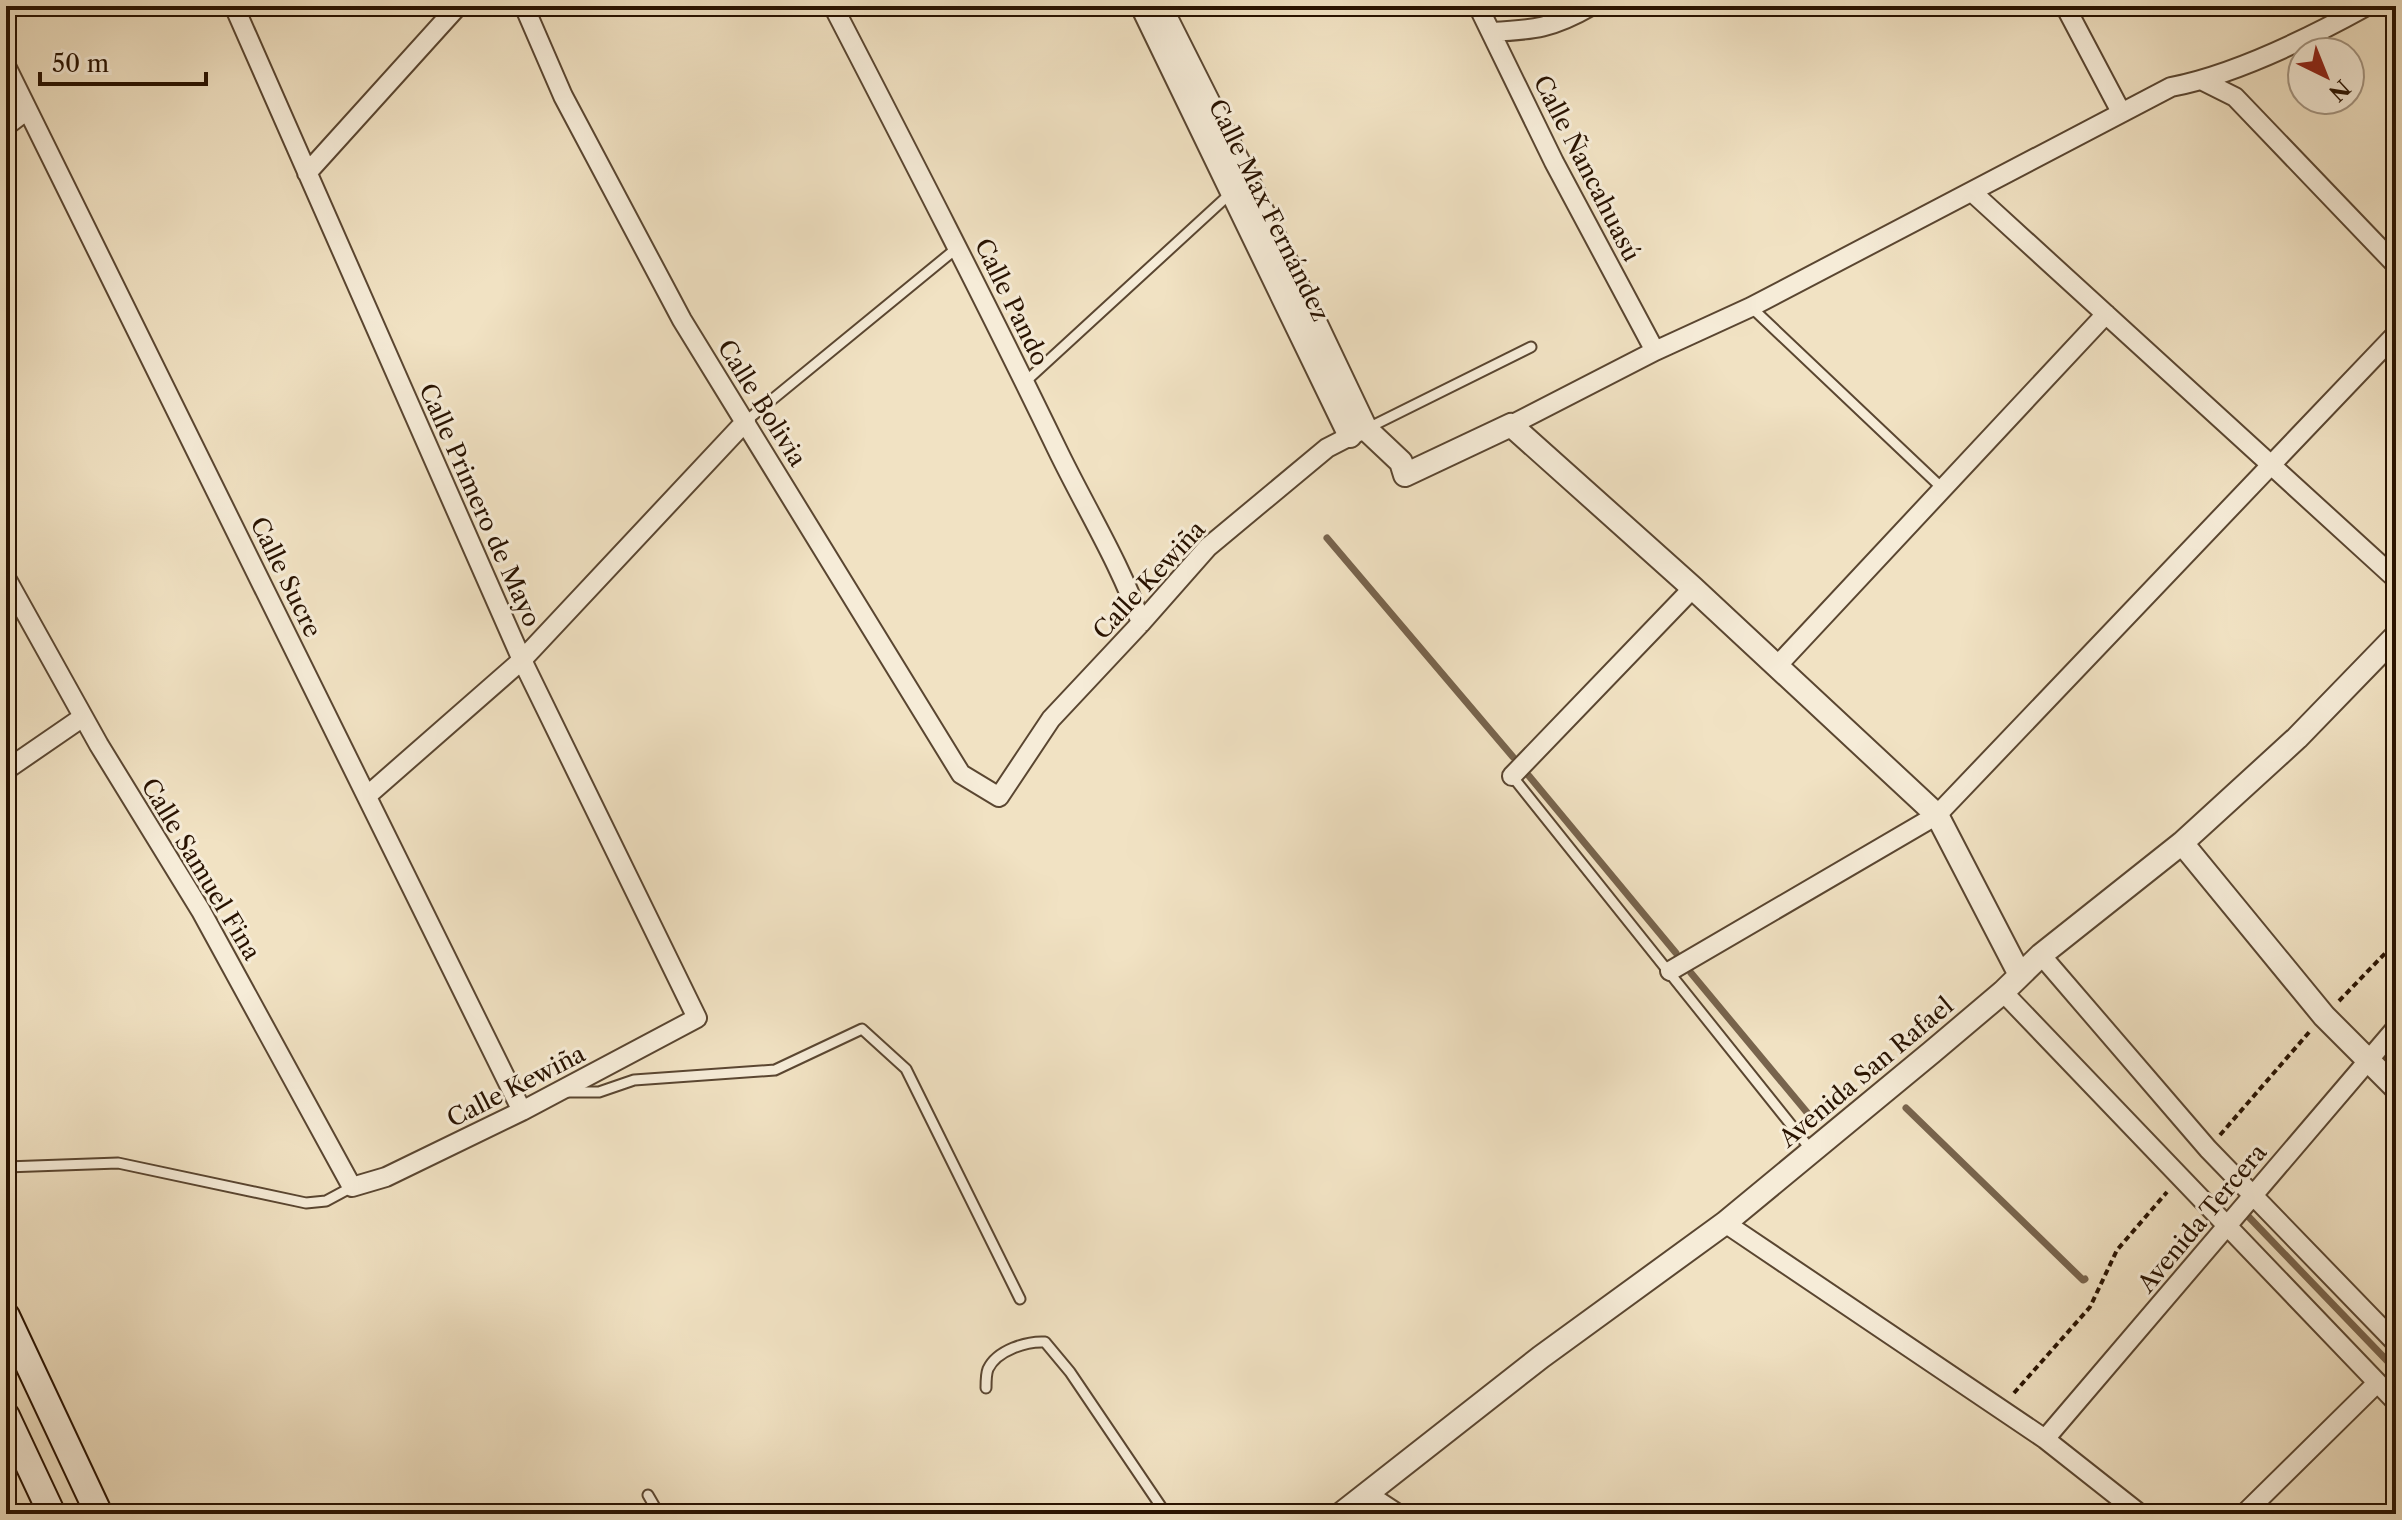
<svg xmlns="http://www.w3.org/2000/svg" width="2402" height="1520" font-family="'Libre Caslon Text',serif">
<rect width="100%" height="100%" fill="#f1e2c3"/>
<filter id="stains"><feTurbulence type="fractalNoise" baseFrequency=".0025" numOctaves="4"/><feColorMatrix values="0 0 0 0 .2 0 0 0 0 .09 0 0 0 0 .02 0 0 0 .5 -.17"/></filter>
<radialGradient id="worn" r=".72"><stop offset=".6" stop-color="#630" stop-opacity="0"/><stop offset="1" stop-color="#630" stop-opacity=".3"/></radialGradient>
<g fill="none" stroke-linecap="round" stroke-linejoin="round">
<path stroke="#78644d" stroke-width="7" d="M1327 538 1513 757
M1529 776 1676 953
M1691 973 1815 1122
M1906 1108 2083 1280 2085 1279
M2245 1213 2396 1370"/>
<g stroke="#5a4631" stroke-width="13">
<path id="service" d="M1751 307 1942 488
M1025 382 1232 192
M746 421 957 248
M1366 429 1531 347
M1512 776 1812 1151
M568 1092H599L634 1080 775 1070 862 1029 906 1069 1020 1299
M6 1167 118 1163 306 1203 326 1201 352 1187
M986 1388C986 1383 986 1374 988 1369 997 1350 1027 1341 1045 1342L1070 1372 1166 1514
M648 1495 659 1514"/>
</g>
<g stroke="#5a4631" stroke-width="22">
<path id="minor" d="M524 6 563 96 682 320 961 774 999 797 1051 719 1141 623 1208 547 1327 448 1362 430
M833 6C909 153 985 300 1057 449 1085 507 1120 563 1141 623
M1478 6 1554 162 1655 351
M2065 6 2121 112
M1491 32C1534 30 1553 28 1591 6
M6 66 522 1111
M2203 81 2235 97 2396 265
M6 126 27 110
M307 173 458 6
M1972 192 2396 579
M1511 425 1655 351 1751 307 2171 87C2233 75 2311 37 2367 6
M6 578 99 745 201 911 352 1187 386 1177 522 1111 697 1018 522 660 234 6
M1777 666 2106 314
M6 770 83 717
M1512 776 1693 588
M368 795 522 660 746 421
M2041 955 2208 1149 2396 1343
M1670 971 1937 815 2396 334
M2003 992 2396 1402
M1725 1223 2045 1439 2140 1514
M2045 1439 2396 1028
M1366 1493 1398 1514
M2244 1514 2377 1383"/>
</g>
<g stroke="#5a4631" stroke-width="26">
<path id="tertiary" d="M1142 6 1350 436
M1160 6 1247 179 1366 429 1401 462 1405 475 1511 425 1693 588 1937 815 2020 975
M2182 843 2324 1016 2396 1088
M1341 1514 1541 1357 1725 1223 1932 1052 2003 992 2041 955 2182 843 2297 738 2396 636"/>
</g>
<g stroke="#281200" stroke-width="30">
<path id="secondary" d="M6 1316 99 1514
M6 1416 52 1514"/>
</g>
<path stroke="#281200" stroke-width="4" stroke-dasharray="6 4" stroke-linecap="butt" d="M2339 1001 2396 942
M2220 1135 2311 1030
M2014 1393 2090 1307 2117 1250 2167 1192"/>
<use href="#service" stroke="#f6ecd8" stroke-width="9"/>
<use href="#minor" stroke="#f6ecd8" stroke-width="18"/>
<use href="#tertiary" stroke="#f6ecd8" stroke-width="22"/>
<use href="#secondary" stroke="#f6ecd8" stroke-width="26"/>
</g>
<g text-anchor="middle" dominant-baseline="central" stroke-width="6" stroke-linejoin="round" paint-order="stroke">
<g font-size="24" fill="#281200" stroke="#f6ecd8">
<text transform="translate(1587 168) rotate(63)">Calle Ñancahuasú</text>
<text transform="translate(1269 210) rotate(64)">Calle Max Fernández</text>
<text transform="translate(1012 302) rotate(64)">Calle Pando</text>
<text transform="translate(762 403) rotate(58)">Calle Bolivia</text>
<text transform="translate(480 505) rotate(66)">Calle Primero de Mayo</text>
<text transform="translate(286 577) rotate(64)">Calle Sucre</text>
<text transform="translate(1149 580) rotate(-47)">Calle Kewiña</text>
<text transform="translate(201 869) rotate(59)">Calle Samuel Fina</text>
<text transform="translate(1866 1072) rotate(-40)">Avenida San Rafael</text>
<text transform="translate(516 1086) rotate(-27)">Calle Kewiña</text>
<text transform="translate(2202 1218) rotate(-50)">Avenida Tercera</text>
</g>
</g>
<rect width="2402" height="1520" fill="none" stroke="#f1e2c3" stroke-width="32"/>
<rect x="8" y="8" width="2386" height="1504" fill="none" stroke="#281200" stroke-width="4"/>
<rect x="16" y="16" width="2370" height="1488" fill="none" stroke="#281200" stroke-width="2"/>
<g transform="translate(2326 76) rotate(137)"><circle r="38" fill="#f6ecd8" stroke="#a49582" stroke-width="2"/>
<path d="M0-6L14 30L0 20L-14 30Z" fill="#8f2418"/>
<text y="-12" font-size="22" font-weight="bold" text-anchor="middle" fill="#281200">N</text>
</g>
<path d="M40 72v12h166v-12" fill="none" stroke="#281200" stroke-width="4"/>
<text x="52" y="72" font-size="24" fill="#281200" stroke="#f6ecd8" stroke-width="6" paint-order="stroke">50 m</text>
<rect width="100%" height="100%" filter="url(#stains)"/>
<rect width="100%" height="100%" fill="url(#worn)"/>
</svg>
